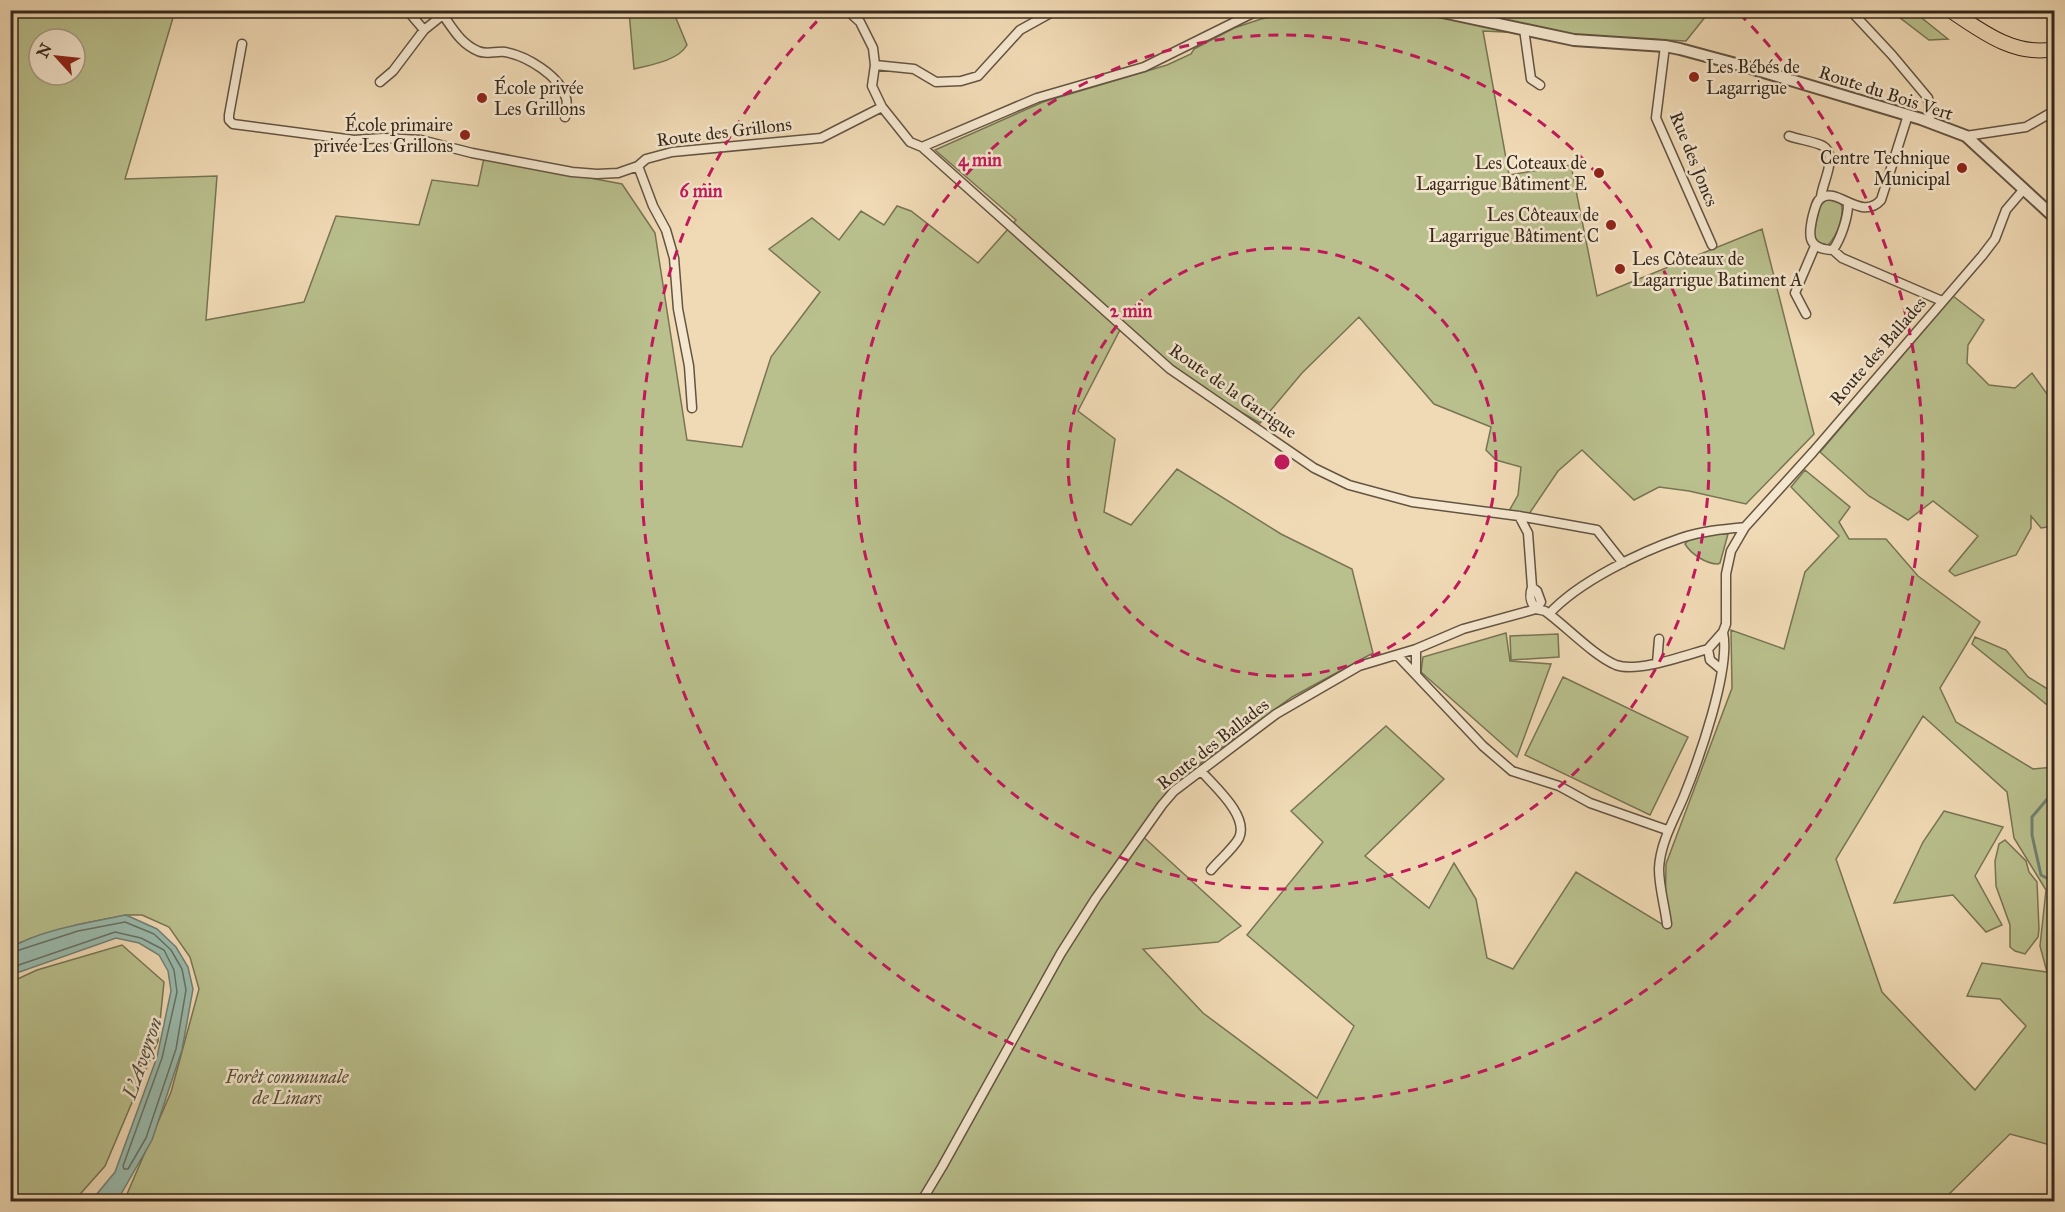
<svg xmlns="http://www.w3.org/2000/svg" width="2065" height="1212" font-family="'IM FELL Great Primer',serif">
<rect width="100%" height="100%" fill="#f0dab5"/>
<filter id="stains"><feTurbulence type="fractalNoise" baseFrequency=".00333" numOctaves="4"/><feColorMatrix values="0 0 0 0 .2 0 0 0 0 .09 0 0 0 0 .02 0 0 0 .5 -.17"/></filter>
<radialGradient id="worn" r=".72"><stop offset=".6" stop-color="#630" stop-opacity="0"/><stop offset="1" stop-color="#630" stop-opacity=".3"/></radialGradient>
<path fill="#b9c08d" stroke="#787454" stroke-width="1.5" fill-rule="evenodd" d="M1322 10 1710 11 1686 41 1483 31 1509 175 1571 165 1597 296 1762 229 1814 434 1746 504 1689 491 1659 487 1634 500 1582 450 1558 471 1529 514 1509 511 1518 495 1521 467 1496 460 1486 450 1491 427 1434 404 1359 317 1302 373 1260 423 1172 372 1120 330 1078 411 1115 439 1104 512 1131 525 1177 469 1281 534 1352 569 1373 653 1292 697 1172 784 1139 833 1241 926 1218 942 1143 949 1203 1013 1317 1098 1354 1026 1247 935 1323 842 1291 811 1386 726 1444 779 1365 856 1429 908 1454 863 1476 899 1487 958 1513 969 1576 872 1665 926 1666 864 1732 688 1731 630 1784 649 1805 572 1839 536 1791 487 1805 470 1850 507 1839 522 1849 539H1886L1918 576 1980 622 1940 688 1956 722 2033 769 2054 767V1146L2010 1134 1941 1202 124 1201 171 1092 199 989 190 957 169 927 142 915H126L76 925 19 943 11 948V11H175L125 179 217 176 206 320 304 302 336 216 419 225 432 180 478 186 484 158 622 184 655 233 687 440 742 447 771 357 820 292 769 249 812 218 839 240 861 211 884 225 897 206 911 211 978 263 1016 220 935 150 1043 102 1167 65 1191 54 1194 49 1234 28 1261 19 1289 13ZM39 39H75V75H39ZM1923 716 2007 792 2014 838 2046 890 2040 946 2047 972 1982 963 1967 996 2000 999 2026 1026 1975 1090 1882 992 1836 859Z
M629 11H673L687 45C678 61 650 65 634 69Z
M1891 11H1913L1948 39 1929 40Z
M1827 199 1841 203C1845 215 1837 236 1828 245L1821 244 1813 237 1820 206Z
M1953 296 1984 320 1968 345 1967 363 1989 385 2015 388 2032 373 2052 401 2054 394V526L2041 528 2031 516V528L2016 555 1955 576 1949 571 1978 536 1933 501 1908 520 1869 496 1820 452Z
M1715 534H1728L1720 563 1718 564C1706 564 1691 554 1685 544L1689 539Z
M1506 633 1510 661 1551 664 1517 757 1421 672 1423 657Z
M1558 634 1559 657 1511 660 1510 636Z
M1975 637 2006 650 2028 677 2054 693V707L2046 704 1972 644Z
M1563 677 1688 737 1650 815 1525 755Z
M1944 811 2003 827 1975 876 2002 925 1986 932 1953 895 1894 903 1923 842Z
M2005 840 2026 861 2029 872 2037 882 2039 929 2038 937 2025 954 2015 951 2010 947V925L1996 886 1995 861 1999 844Z
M122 945 164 982 158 1041 105 1166 74 1201H11V982L37 970Z"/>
<path fill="#9abbae" stroke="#728074" stroke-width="1.5" d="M126 915 157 929 176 947 188 967 193 989 182 1050 152 1140 117 1201H91L115 1172 157 1057 171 991 168 971 159 955 139 943 116 938 11 975V948C39 930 92 922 126 915Z"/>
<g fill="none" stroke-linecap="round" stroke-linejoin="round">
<path stroke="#687265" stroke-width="1.5" d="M10 953 78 931 125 922 154 934 171 950 182 969 186 990 176 1049 146 1138 128 1169H124L123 1166 162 1058 177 992 174 970 164 950 141 938 115 932 10 968"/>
<path stroke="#728074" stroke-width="3" d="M2054 791 2032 817V835L2041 875 2054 882
M2054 910C2050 919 2050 931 2054 940"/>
<g stroke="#645442" stroke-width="11">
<path id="minor" d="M407 10 424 30
M847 10 860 22 873 48 875 65 872 86 882 107 910 142 922 147 1037 98 1144 67 1259 10
M1850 10 1892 55 1928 98 1930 122
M443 15C453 29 461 44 478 51 486 55 496 51 505 52 527 56 560 76 566 98 568 103 566 111 565 117
M1524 29 1531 79 1540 85
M242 44 229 115V120L233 124 354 140 383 138 421 140 472 153 572 172 597 174 618 173 638 166 646 159 672 152 821 138 882 107
M1665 46 1656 118 1712 245
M875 65 914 69 936 82 961 81 978 76 1020 30 1056 10
M380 82 393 71 424 30 449 10
M1908 115 1881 200C1861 222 1837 186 1821 198 1816 201 1815 209 1813 215 1808 236 1807 249 1833 250L1842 258 1942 301
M1789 136C1800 140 1813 141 1823 146 1839 155 1822 183 1821 197
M1966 136 2026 127 2054 111
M922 147 1170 369 1314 468 1349 485 1412 502 1519 516 1597 530 1623 563
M638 166 653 206 666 230 674 258 678 309 689 366 692 408
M1833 250C1841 238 1848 218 1848 204
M1806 314 1795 293 1815 246
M1519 516 1528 533 1532 587C1529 596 1530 602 1536 609L1541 602 1537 591 1532 587
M1549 614C1578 582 1640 552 1681 538 1702 531 1724 529 1745 527
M1708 649 1723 632 1726 624V574L1731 551 1745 527 1813 452 1982 256 1995 239 2006 210 2024 189
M1708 649 1710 660 1722 670
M1397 655 1483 746 1512 771 1559 786 1590 803 1667 830
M1657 663 1659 639
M1416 673V649
M1202 772C1215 787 1249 816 1239 838 1233 849 1219 860 1211 870
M1667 924C1665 907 1659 887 1659 869 1660 843 1674 820 1684 796 1699 759 1731 669 1723 632
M921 1202 942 1167 1061 953 1096 898 1162 805 1174 791 1276 714 1359 666 1416 649 1463 629 1536 609 1545 611C1566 626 1594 656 1616 665 1637 673 1686 655 1708 649"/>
</g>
<g stroke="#645442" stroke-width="14">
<path id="tertiary" d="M1433 10 1574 40 1665 46 1680 49 1747 67 1921 119 1966 136 2054 217"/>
</g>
<g stroke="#36281c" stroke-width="16">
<path id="trunk" d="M1950 10C1981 31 2015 57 2054 49"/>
</g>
<use href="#minor" stroke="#f5e7cf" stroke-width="8"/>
<use href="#tertiary" stroke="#f5e7cf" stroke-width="10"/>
<use href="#trunk" stroke="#f0dab5" stroke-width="14"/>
</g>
<g fill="none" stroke="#c2185b" stroke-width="3" stroke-dasharray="10 8">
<circle cx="1282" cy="462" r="214"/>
<circle cx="1282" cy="462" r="427"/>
<path d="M1739 13A641 641 0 1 1 825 13"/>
</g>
<g fill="#8f2418" stroke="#f5e7cf" stroke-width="2">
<circle cx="1694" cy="77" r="6"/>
<circle cx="482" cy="98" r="6"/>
<circle cx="465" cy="135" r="6"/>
<circle cx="1962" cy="168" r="6"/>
<circle cx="1599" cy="173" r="6"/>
<circle cx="1611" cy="225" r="6"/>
<circle cx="1620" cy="269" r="6"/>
</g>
<g text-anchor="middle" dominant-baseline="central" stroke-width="5" stroke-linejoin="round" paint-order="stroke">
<g font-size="18" fill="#36281c" stroke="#f5e7cf" text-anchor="end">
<text x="1706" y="67" text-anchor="start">Les Bébés de<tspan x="1706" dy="21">Lagarrigue</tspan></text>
<text x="494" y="88" text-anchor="start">École privée<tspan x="494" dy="21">Les Grillons</tspan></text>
<text x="453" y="125">École primaire<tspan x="453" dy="21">privée Les Grillons</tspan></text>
<text x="1950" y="158">Centre Technique<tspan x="1950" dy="21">Municipal</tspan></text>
<text x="1587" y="163">Les Coteaux de<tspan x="1587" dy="21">Lagarrigue Bâtiment E</tspan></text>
<text x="1599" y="215">Les Côteaux de<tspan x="1599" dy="21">Lagarrigue Bâtiment C</tspan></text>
<text x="1632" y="259" text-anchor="start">Les Côteaux de<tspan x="1632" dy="21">Lagarrigue Batiment A</tspan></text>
</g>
<g font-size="18" fill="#36281c" stroke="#f5e7cf">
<text transform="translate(1886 93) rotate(18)">Route du Bois Vert</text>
<text transform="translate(724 132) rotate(-7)">Route des Grillons</text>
<text transform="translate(1694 159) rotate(68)">Rue des Joncs</text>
<text transform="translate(1878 351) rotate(-49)">Route des Ballades</text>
<text transform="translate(1233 391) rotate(35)">Route de la Garrigue</text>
<text transform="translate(1213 744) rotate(-38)">Route des Ballades</text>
</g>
<g font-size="18" font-style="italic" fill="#574e38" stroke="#f5e7cf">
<text x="287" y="1077">Forêt communale<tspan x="287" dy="21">de Linars</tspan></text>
</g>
<g font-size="20" font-style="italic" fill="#4f4d40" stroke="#f5e7cf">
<text transform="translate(142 1058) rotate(-71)">L'Aveyron</text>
</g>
</g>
<circle cx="1282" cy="462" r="9" fill="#c2185b" stroke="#f5e7cf" stroke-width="3"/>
<g font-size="18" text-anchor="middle" font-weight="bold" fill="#c2185b" stroke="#f5e7cf" stroke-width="5" stroke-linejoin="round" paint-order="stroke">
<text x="980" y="166">4 min</text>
<text x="701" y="197">6 min</text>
<text x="1131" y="317">2 min</text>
</g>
<rect width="2065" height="1212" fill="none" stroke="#f0dab5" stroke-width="36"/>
<rect x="12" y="12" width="2041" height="1188" fill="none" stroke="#36281c" stroke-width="3"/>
<rect x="18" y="18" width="2029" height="1176" fill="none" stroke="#36281c" stroke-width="1.5"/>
<g transform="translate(57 57) rotate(297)"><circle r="28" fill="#f5e7cf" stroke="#a99b87" stroke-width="1.5"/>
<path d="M0-4.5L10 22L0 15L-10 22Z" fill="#8f2418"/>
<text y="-9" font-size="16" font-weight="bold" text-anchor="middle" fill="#36281c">N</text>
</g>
<rect width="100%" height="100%" filter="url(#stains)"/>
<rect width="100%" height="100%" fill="url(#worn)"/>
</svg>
